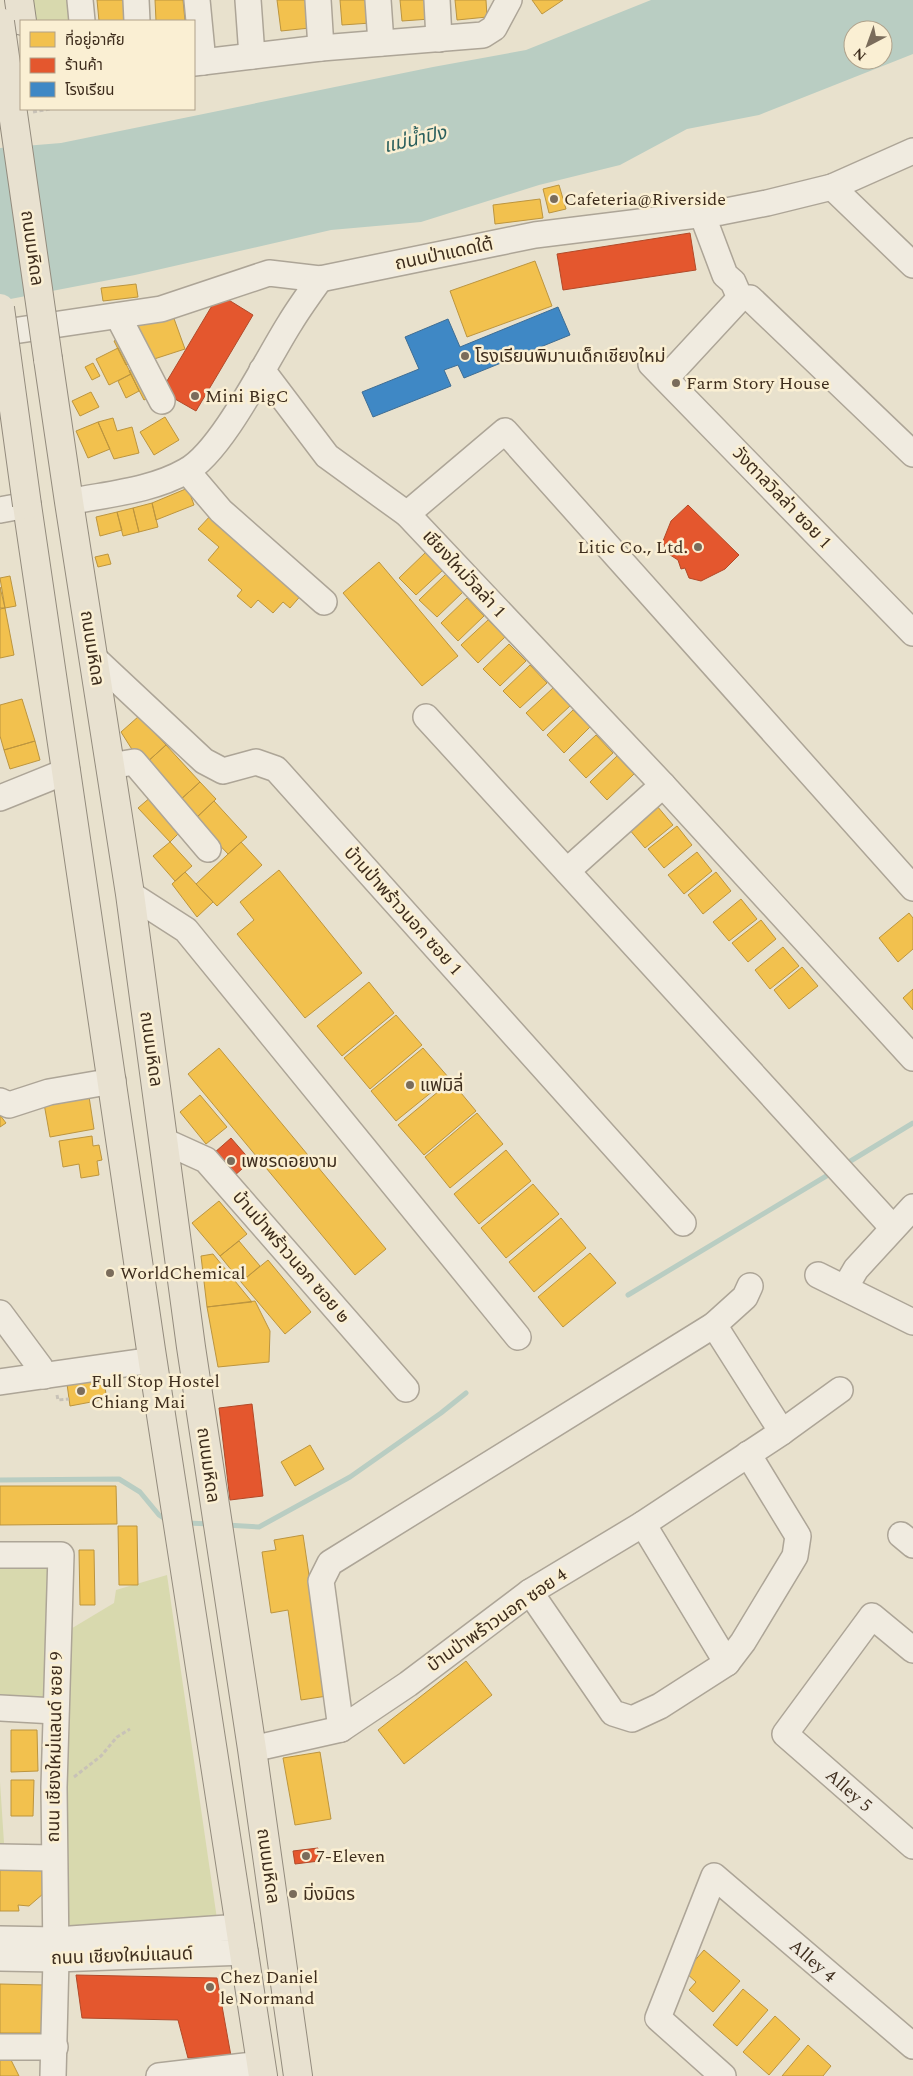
<svg xmlns="http://www.w3.org/2000/svg" width="913" height="2076" font-family="Spectral,'Noto Sans Thai',serif">
<rect width="100%" height="100%" fill="#e8e1cd"/>
<path fill="#d8d9ae" d="M28 0H70L73 21H31Z
M55 1562 50 1703 0 1698V1564Z
M167 1575 217 1919 63 1930 69 1630 114 1603 116 1590Z
M0 1782 4 1843 0 1844Z"/>
<path fill="#b9cdc2" fill-rule="evenodd" d="M651 0H913V54L759 115 687 129 620 165 539 185 421 222 331 230 135 275 0 301V148L61 143 433 67 526 50ZM853 30H883V60H853Z"/>
<path fill="#f2c14e" stroke="#bc953f" d="M97 0H129L130 21H99Z
M155 0H183L185 21H156Z
M277 0H307L310 28 281 31Z
M340 0H369L371 23 342 25Z
M400 0H429L430 19 402 21Z
M455 0H486L487 17 457 20Z
M532 0H563L542 14Z
M559 185 566 209 549 213 543 189Z
M540 199 543 218 495 224 493 205Z
M535 261 552 306 467 337 450 291Z
M136 284 138 297 103 301 101 288Z
M172 313 185 349 148 361 136 325Z
M125 335 137 360 126 365 114 341Z
M118 348 131 374 109 385 96 359Z
M93 363 100 376 92 380 85 367Z
M141 365 156 394 144 400 129 371Z
M131 374 139 391 126 398 118 381Z
M91 392 99 407 80 416 72 401Z
M165 417 179 440 154 455 140 432Z
M113 418 117 431 132 427 139 453 114 459 98 422Z
M98 422 110 449 88 458 76 431Z
M188 488 194 505 156 520 152 503Z
M152 503 158 527 139 532 133 508Z
M133 508 139 532 123 536 117 512Z
M117 512 122 530 100 536 96 517Z
M212 514 303 593 290 608 283 602 273 613 258 600 251 608 237 596 242 590 208 560 219 547 198 529Z
M426 552 443 570 416 595 399 578Z
M108 554 111 564 98 567 95 557Z
M379 562 458 656 422 686 343 593Z
M446 574 463 592 437 617 419 600Z
M10 576 16 606 5 608 0 578Z
M0 587 5 608H0Z
M467 598 484 616 458 641 441 623Z
M5 608 14 655 0 658V609Z
M488 620 505 637 478 663 461 645Z
M509 644 526 661 500 686 483 669Z
M530 665 547 683 520 708 503 691Z
M553 688 570 706 543 731 526 713Z
M22 699 35 741 4 750 0 736V705Z
M573 710 590 727 564 753 547 735Z
M139 716 166 745 145 764 133 751 121 732Z
M596 735 613 753 586 778 569 760Z
M35 741 40 760 10 769 4 750Z
M166 745 200 782 179 801 145 764Z
M617 756 634 774 607 800 590 782Z
M200 782 216 799 195 819 179 801Z
M152 796 183 829 170 842 138 808Z
M214 801 247 837 228 854 195 819Z
M657 806 673 825 645 848 629 829Z
M677 826 692 845 664 868 648 849Z
M170 842 192 866 175 881 153 856Z
M241 842 262 865 217 906 196 884Z
M697 852 712 871 684 894 668 875Z
M279 870 362 973 305 1018 237 934 254 920 240 902Z
M185 872 213 902 197 917 172 884Z
M716 872 731 891 703 914 688 895Z
M741 899 757 919 729 941 713 922Z
M909 913 913 918V949L898 962 879 938Z
M761 920 776 939 748 962 732 943Z
M783 947 799 966 770 989 755 970Z
M802 967 818 986 789 1009 774 990Z
M369 982 394 1013 342 1056 317 1026Z
M913 989V1010L903 998Z
M396 1015 422 1045 370 1089 344 1058Z
M219 1048 386 1249 355 1275 188 1074Z
M423 1048 449 1078 396 1121 371 1091Z
M451 1081 476 1111 424 1155 398 1125Z
M88 1090 94 1129 50 1137 43 1098Z
M200 1095 227 1127 206 1144 180 1112Z
M477 1113 503 1144 450 1188 425 1157Z
M0 1115 6 1123 0 1127Z
M92 1136 93 1146 99 1145 102 1160 97 1161 99 1175 81 1178 79 1164 63 1167 59 1141Z
M506 1150 531 1181 479 1224 454 1194Z
M533 1184 559 1214 506 1258 481 1228Z
M219 1201 247 1234 220 1256 192 1223Z
M561 1218 586 1248 534 1292 509 1262Z
M239 1241 260 1266 241 1282 220 1256Z
M590 1253 616 1283 563 1327 538 1297Z
M213 1254 252 1302 207 1307 201 1256Z
M268 1260 311 1312 285 1334 241 1282Z
M255 1301 270 1331 269 1362 218 1367 207 1307Z
M103 1377 107 1399 70 1406 67 1384Z
M310 1445 324 1469 295 1486 281 1462Z
M0 1486H116L117 1524 0 1525Z
M118 1526H137L138 1585H119Z
M303 1535 327 1696 301 1700 288 1610 271 1613 262 1552 276 1550 274 1540Z
M79 1550H94L95 1605H80Z
M466 1661 492 1695 404 1764 378 1730Z
M11 1730H37L38 1771 11 1772Z
M320 1752 331 1819 295 1825 283 1758Z
M11 1780H34L33 1816H11Z
M0 1868H50L51 1887 29 1906 18 1905 19 1911H0Z
M704 1950 740 1981 713 2012 689 1990 696 1982 685 1972Z
M0 1984 45 1985 44 2033H0Z
M743 1989 768 2010 737 2046 713 2025Z
M775 2016 800 2039 769 2075 743 2052Z
M808 2045 831 2066 823 2076H782Z
M0 2051 11 2052V2060L19 2076H0Z"/>
<path fill="#e4572e" stroke="#b24a29" d="M690 233 696 270 563 290 557 254Z
M219 294 253 315 196 411 161 391Z
M688 505 739 555 725 569 701 581 689 578 685 568 681 569 678 560 667 553 663 541 671 521Z
M231 1138 251 1161 234 1176 214 1153Z
M252 1404 263 1496 230 1500 219 1408Z
M318 1848 319 1861 295 1864 293 1851Z
M76 1975 217 1978 231 2056 188 2058 178 2020 82 2018Z"/>
<path fill="#3f88c5" stroke="#3f6d93" d="M558 307 570 335 464 378 458 365 444 370 451 386 373 417 362 392 419 369 405 337 448 319 460 347Z"/>
<g fill="none" stroke-linecap="round" stroke-linejoin="round">
<path stroke="#b9cdc2" stroke-width="5" d="M844 1165 913 1123
M628 1295 833 1172
M0 1480 119 1479 140 1492 159 1515 168 1521
M187 1523 211 1524
M226 1525 259 1527 350 1477 441 1413 466 1393"/>
<g stroke="#ada597" stroke-width="28">
<g id="minor">
<path d="M80 0 82 21"/>
<path d="M136 0 137 21"/>
<path d="M197 0 203 62"/>
<path d="M248 0 252 56"/>
<path d="M318 0 321 48"/>
<path d="M378 0 381 43"/>
<path d="M437 0 439 39"/>
<path d="M194 63 321 48 483 35 494 28 509 0"/>
<path d="M832 187 913 265"/>
<path d="M702 214 725 275 733 282 740 298"/>
<path d="M118 316 162 401"/>
<path d="M0 333 161 309 269 273 320 279 535 235 721 212 767 203 832 187 913 151"/>
<path d="M651 364 913 633"/>
<path d="M262 370 327 456 407 514 663 785 913 1058"/>
<path d="M666 378 740 298H750L913 454"/>
<path d="M187 471 221 511 324 602"/>
<path d="M69 502C107 494 151 491 186 471 222 452 267 359 290 323 299 308 310 293 320 279"/>
<path d="M0 510 27 505"/>
<path d="M407 514 505 431 913 888"/>
<path d="M94 658 204 761 223 771 256 762 276 769 683 1223"/>
<path d="M426 717 893 1228"/>
<path d="M110 766 134 762 208 849"/>
<path d="M0 798 67 771"/>
<path d="M567 871 663 785"/>
<path d="M130 894 186 930 518 1337"/>
<path d="M0 1101 9 1105 49 1092 113 1081"/>
<path d="M164 1141 206 1160 406 1389"/>
<path d="M818 1275 913 1322"/>
<path d="M845 1288 856 1269 913 1207"/>
<path d="M0 1313 40 1367 44 1376"/>
<path d="M714 1325 782 1432"/>
<path d="M0 1382 153 1360"/>
<path d="M643 1524 727 1663"/>
<path d="M901 1535 913 1545"/>
<path d="M0 1555H61L54 1787 56 1959 53 2076"/>
<path d="M530 1592 613 1713 632 1719 660 1706 727 1663 743 1642 795 1556 798 1536 748 1454"/>
<path id="s1" d="M913 1650 872 1616 785 1734 913 1846"/>
<path d="M0 1708 55 1711"/>
<path d="M341 1729 321 1581 330 1563 714 1325 745 1297 750 1286"/>
<path d="M252 1749 341 1729 408 1684 530 1592 643 1524 782 1432 840 1390"/>
<path d="M0 1857 53 1858"/>
<path d="M0 1939 56 1940 241 1927"/>
<path d="M0 1958 56 1959 245 1952"/>
<path d="M0 2047H55"/>
<path d="M159 2076 261 2064"/>
<path id="s2" d="M723 2076 658 2018 714 1876 913 2046"/>
</g>
</g>
<g stroke="#938b7d" stroke-width="30">
<path id="major" d="M19 0 22 21
M48 359 69 502 130 894 191 1347 252 1749 298 2076
M27 505 151 1350 263 2076"/>
</g>
<path stroke="#c8c2b7" stroke-width="3" stroke-dasharray="4 2.5" stroke-linecap="butt" d="M33 112 50 109
M57 1395 58 1400 69 1399
M74 1777 101 1756 117 1737 130 1729"/>
<use href="#minor" stroke="#f0ebe0" stroke-width="25"/>
<use href="#major" stroke="#e8e1d0" stroke-width="28"/>
<g stroke="#938b7d" stroke-width="30" stroke-linecap="butt">
<path id="major-bridge" d="M0 22 48 359
M0 308 27 505"/>
</g>
<use href="#major-bridge" stroke="#e8e1d0" stroke-width="28"/>
</g>
<g fill="#7a6c5b" stroke="#faefd3" stroke-width="2">
<circle cx="554" cy="199" r="5"/>
<circle cx="465" cy="356" r="5"/>
<circle cx="676" cy="383" r="5"/>
<circle cx="195" cy="396" r="5"/>
<circle cx="698" cy="547" r="5"/>
<circle cx="410" cy="1085" r="5"/>
<circle cx="231" cy="1161" r="5"/>
<circle cx="110" cy="1273" r="5"/>
<circle cx="81" cy="1391" r="5"/>
<circle cx="306" cy="1856" r="5"/>
<circle cx="293" cy="1894" r="5"/>
<circle cx="210" cy="1987" r="5"/>
</g>
<g text-anchor="middle" dominant-baseline="central" stroke-width="5" stroke-linejoin="round" paint-order="stroke">
<g font-size="18" fill="#3e2d1d" stroke="#faefd3" text-anchor="start">
<text x="564" y="199">Cafeteria@Riverside</text>
<text x="475" y="356">โรงเรียนพิมานเด็กเชียงใหม่</text>
<text x="686" y="383">Farm Story House</text>
<text x="205" y="396">Mini BigC</text>
<text x="688" y="547" text-anchor="end">Litic Co., Ltd.</text>
<text x="420" y="1085">แฟมิลี่</text>
<text x="241" y="1161">เพชรดอยงาม</text>
<text x="120" y="1273">WorldChemical</text>
<text x="91" y="1381">Full Stop Hostel<tspan x="91" dy="21">Chiang Mai</tspan></text>
<text x="316" y="1856">7-Eleven</text>
<text x="303" y="1894">มิ่งมิตร</text>
<text x="220" y="1977">Chez Daniel<tspan x="220" dy="21">le Normand</tspan></text>
</g>
<g font-size="18" fill="#3e2d1d" stroke="#faefd3">
<text transform="translate(32 248) rotate(82)">ถนนมหิดล</text>
<text transform="translate(444 254) rotate(-12)">ถนนป่าแดดใต้</text>
<text transform="translate(782 498) rotate(46)">วังตาลวิลล่า ซอย 1</text>
<text transform="translate(464 574) rotate(47)">เชียงใหม่วิลล่า 1</text>
<text transform="translate(92 648) rotate(81)">ถนนมหิดล</text>
<text transform="translate(403 911) rotate(48)">บ้านป่าพร้าวนอก ซอย 1</text>
<text transform="translate(151 1049) rotate(82)">ถนนมหิดล</text>
<text transform="translate(291 1257) rotate(49)">บ้านป่าพร้าวนอก ซอย ๒</text>
<text transform="translate(208 1465) rotate(82)">ถนนมหิดล</text>
<text transform="translate(497 1620) rotate(-35)">บ้านป่าพร้าวนอก ซอย 4</text>
<text transform="translate(55 1747) rotate(-89)">ถนน เชียงใหม่แลนด์ ซอย 9</text>
<text stroke="none"><textPath href="#s1" startOffset="285">Alley 5</textPath></text>
<text transform="translate(268 1866) rotate(82)">ถนนมหิดล</text>
<text transform="translate(122 1956) rotate(-2)">ถนน เชียงใหม่แลนด์</text>
<text stroke="none"><textPath href="#s2" startOffset="370">Alley 4</textPath></text>
</g>
<g font-size="19" font-style="italic" fill="#2a5f5d" stroke="#faefd3">
<text transform="translate(415 140) rotate(-13)">แม่น้ำปิง</text>
</g>
</g>
<rect x="20" y="20" width="175" height="90" fill="#faefd3" stroke="#afa18a"/>
<rect x="30" y="32" width="25" height="15" fill="#f2c14e" stroke="#afa18a"/>
<text x="65" y="45" font-size="15" fill="#3e2d1d">ที่อยู่อาศัย</text>
<rect x="30" y="58" width="25" height="15" fill="#e4572e" stroke="#afa18a"/>
<text x="65" y="70" font-size="15" fill="#3e2d1d">ร้านค้า</text>
<rect x="30" y="82" width="25" height="15" fill="#3f88c5" stroke="#afa18a"/>
<text x="65" y="95" font-size="15" fill="#3e2d1d">โรงเรียน</text>
<g transform="translate(868 45) rotate(221)"><circle r="24" fill="#faefd3" stroke="#afa18a"/>
<path d="M0-4L9 19L0 12L-9 19Z" fill="#7a6c5b"/>
<text y="-8" font-size="14" font-weight="bold" text-anchor="middle" fill="#3e2d1d">N</text>
</g>
</svg>
